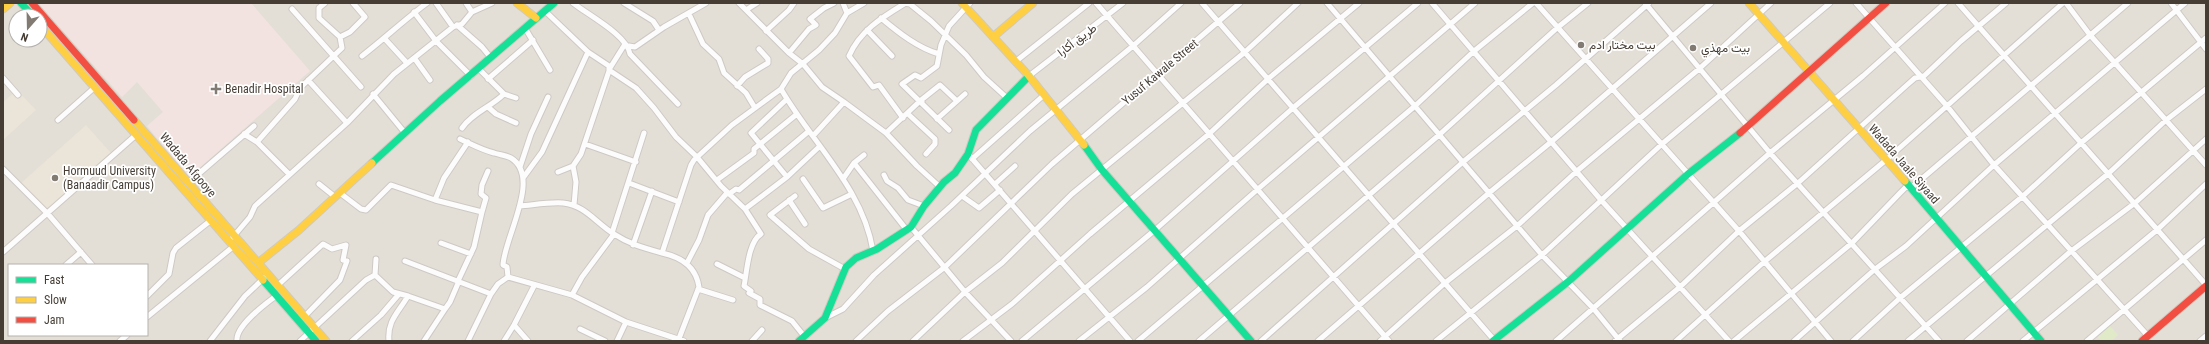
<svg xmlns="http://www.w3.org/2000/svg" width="2209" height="344" font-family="'Roboto Condensed',Vazirmatn,sans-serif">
<rect width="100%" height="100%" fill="#f0ede9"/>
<path fill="#e4dfd6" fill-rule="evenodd" d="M3 3H2206V341H3ZM16 16H40V40H16ZM9 265H147V335H9Z"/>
<path fill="#ebe4d8" d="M17 90 36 110 3 140V102Z
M86 125 111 153 47 211 20 184Z"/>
<path fill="#f2e3e0" d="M38 3H251L310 71 189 177 147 126 163 112 137 82 122 97Z"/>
<path fill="#e0eac9" d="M2110 326 2118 335 2111 341H2101L2098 337Z"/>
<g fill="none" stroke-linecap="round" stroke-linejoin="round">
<g stroke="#cdc9c5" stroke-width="7">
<path id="street" d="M436 3 453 27
M466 3 472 12
M573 3C588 15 627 35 630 54L678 104
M624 3 653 21 659 30
M739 3 789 53 803 64 822 87 844 102
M843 3 847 13
M864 3 847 13 835 33 819 50 791 73 781 89C812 143 863 188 873 251
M903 3 910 4 931 21 966 55 984 77 1006 97
M1096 3 1389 341
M1202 3 1495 341
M1327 3 1542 255 1593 308 1620 341
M1432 3 1601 200 1729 341
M1536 3 1739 231 1831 341
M1645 3 1770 153 1939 341
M1856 3 1947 106 1994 165 2148 336
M1958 3 2206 285
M2066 3 2090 35 2206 165
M2171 3 2206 49
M292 9 361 87
M746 10 757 3
M545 11 588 52 609 66V70L636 88 654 108 676 137 697 157 721 186 745 209 761 234C748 242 747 272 744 286L751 291 749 293 760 299V305L792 321 804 336
M414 12 436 41 471 76
M689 14 703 44 719 59 724 73 746 93 755 108
M881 18C899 33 918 48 939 54
M457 25 482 47 491 58
M525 28 550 70
M867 30 892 56
M766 31 789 10 794 3
M340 37 350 32 365 17 353 3
M385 39 407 63
M629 46 635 47 664 27 706 3
M789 53 809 29 816 25 810 19 824 8 834 3
M362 56C384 39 404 20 427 3
M415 59 430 80
M1015 62 1089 3
M479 69 504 94 516 98
M1029 76 1123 3
M3 78 18 95
M488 79 533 40
M308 80 347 123
M737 86 745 77 768 63V59L759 49
M373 94 405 133
M787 99 751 133 787 177
M922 102 920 101 940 85 957 101
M488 107 496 114 516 123
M908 114 935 139V144L926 154
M903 118 879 85 873 87 849 56C860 31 881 18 904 4
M937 119 965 94
M58 120 94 88
M462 128C472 113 491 107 504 94
M949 130 902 84 915 75 921 78 937 66 941 45 949 26 970 3
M886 133 920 101
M244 134 257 142 289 174
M813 136 844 102 886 133 917 166 940 187
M460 139C471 144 482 150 494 153 500 155 506 155 511 158 542 177 504 238 503 265L507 267 508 277
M257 142 295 99 300 88 342 48 340 37 319 18V8L325 3
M585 144 636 162
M968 154 1130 341
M972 159 1044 95
M854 163 906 229
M573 166 576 182 574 205
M520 167 531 134 548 97
M3 169 48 214 92 265
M558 172 573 166 581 154 610 68 625 44
M884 175 887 181 898 188 908 200 924 206
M523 178 542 152 588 52
M803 179 823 208 852 194
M843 179 854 163 864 155
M717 180 754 153V149L797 114
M188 183 254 126
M629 183 679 202
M319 184 334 196
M995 184 1015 166
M340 193 361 209 366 210 391 185 435 200 482 212 474 247 458 281
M729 194 736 189 739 190 809 131
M795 196 770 215 809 249 845 269
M962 196 979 208 1000 190
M435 200 444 178 468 142
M789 200 805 224
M520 206C533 205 549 202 563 203 585 205 596 223 614 234 629 244 644 248 662 253
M745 209 787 177 820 146
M482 212 486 198 481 194 482 185 488 171
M911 227 965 292 1011 341
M612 233 644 133
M233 237 250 217 255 206 347 123 394 74 453 27 462 24 472 12 492 3
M441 243 471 254
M633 245 652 191
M3 252 136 135
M376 259 375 275 393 292 408 296C398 313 387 321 389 341
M405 261 491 294
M687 263 699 240 708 215 727 193
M717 264 745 278
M66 265 81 252
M508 277 572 295 626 322 684 341
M277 286 323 244 332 249 346 245 343 260 347 261 340 280 305 316
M698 289 733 300
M572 295 582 277 614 234
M147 296 169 274 173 253 176 248 210 221
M408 296 445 309 450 302 459 281
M147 317 234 246
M825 318 843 309 874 275 951 206 1030 131 1133 46 1181 3
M514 325 528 341
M580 329 605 341
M120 341 127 335
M210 341 245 296 264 278
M237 341C235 327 265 304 276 296
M300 341 366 280 375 275
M352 341 381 315 399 294
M424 341 445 309
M468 341 491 294 498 284 508 277
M504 341 514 325 534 286
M617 341 626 322
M678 341 699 287C696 266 681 257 662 253L691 165 694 160 732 125 781 89
M752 341 762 330
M856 341 888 311 945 267 1052 164 1240 3
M913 341 965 292 1002 263 1072 194 1245 52 1298 3
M963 341 1012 304 1090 234 1209 134 1268 79 1359 3
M1022 341 1155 230 1293 108 1418 3
M1079 341 1147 287 1258 189 1475 3
M1138 341 1415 106 1473 52 1533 3
M1199 341 1439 135 1557 28 1588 3
M1261 341 1463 162 1556 85 1649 3
M1318 341 1489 193 1551 142 1711 3
M1380 341 1445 283 1517 226 1577 171 1699 69 1771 3
M1436 341 1542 255 1662 144 1830 3
M1556 341 1770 153 1863 76 1945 3
M1615 341 1680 287 1739 231 1798 183 1907 85 1915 78 1924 76 1961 41 2006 3
M1676 341 1764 262 1886 160 2063 3
M1734 341 1852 243 1900 193 1906 187 1911 188 2128 3
M1794 341 1874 270 1906 246 1994 165 2185 3
M1853 341 1900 298 2023 196 2081 143 2206 38
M1908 341 2109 173 2165 121 2206 89
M1967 341 2070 252 2135 203 2206 139
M2023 341 2157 230 2206 184
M2087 341 2206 240
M2200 341 2206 336"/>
</g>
<g stroke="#d0cac0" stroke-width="9">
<path id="fast" d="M21 3 33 16
M1084 145 1102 170 1251 341
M372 163 440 101 554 3
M1905 181 2041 341
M263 280 316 341
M799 341 825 318 846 267 856 258 877 249 911 227 924 206 944 182 955 173 968 154 976 130 1029 76
M1493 341 1569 281 1688 174 1740 133"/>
</g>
<g stroke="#d0cac0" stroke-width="9">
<path id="slow" d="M517 3 536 18
M962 3 1029 76 1084 145
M1749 3 1905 181
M3 9 10 3
M40 25 263 280
M993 37 1033 3
M134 120 326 341
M258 263 299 230 372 163"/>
</g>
<g stroke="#d0cac0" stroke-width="9">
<path id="jam" d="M32 3 134 120
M1740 133 1886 3
M2142 341 2206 286"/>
</g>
<use href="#street" stroke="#fdfcfc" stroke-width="5"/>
<use href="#fast" stroke="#16e098" stroke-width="7"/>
<use href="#slow" stroke="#ffcf43" stroke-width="7"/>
<use href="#jam" stroke="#f24e42" stroke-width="7"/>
</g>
<g fill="#827b74" stroke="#fff" stroke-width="1.5">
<circle cx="1581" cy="45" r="4"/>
<circle cx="1693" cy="48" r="4"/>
<path d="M214 83h4v4h4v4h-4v4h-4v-4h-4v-4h4z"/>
<circle cx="55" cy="178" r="4"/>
</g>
<g text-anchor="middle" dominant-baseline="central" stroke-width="3.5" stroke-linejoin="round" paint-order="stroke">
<g font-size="12" fill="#463e35" stroke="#fff">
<text transform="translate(1077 40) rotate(-37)">طريق أكارا</text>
<text transform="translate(1160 72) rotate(-40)">Yusuf Kawale Street</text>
<text transform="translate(1904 164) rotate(49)">Wadada Jaale Siyaad</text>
<text transform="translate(188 165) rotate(50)">Wadada Afgooye</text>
</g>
<g font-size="12" fill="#463e35" stroke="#fff" text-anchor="start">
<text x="1589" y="45">بيت مختار ادم</text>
<text x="1701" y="48">بيت مهذي</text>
<text x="225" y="89">Benadir Hospital</text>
<text x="63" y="171">Hormuud University<tspan x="63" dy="14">(Banaadir Campus)</tspan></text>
</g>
</g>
<rect width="2209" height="344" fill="none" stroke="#463e35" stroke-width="8"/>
<rect x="8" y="264" width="140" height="72" fill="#ffffff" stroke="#b5b2ae"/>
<rect x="16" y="277" width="20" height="6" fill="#16e098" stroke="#b5b2ae"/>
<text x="44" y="284" font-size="12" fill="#463e35">Fast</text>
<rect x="16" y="297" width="20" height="6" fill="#ffcf43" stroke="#b5b2ae"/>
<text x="44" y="304" font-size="12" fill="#463e35">Slow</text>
<rect x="16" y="317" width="20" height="6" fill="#f24e42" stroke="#b5b2ae"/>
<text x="44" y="324" font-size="12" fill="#463e35">Jam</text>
<g transform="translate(28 28) rotate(200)"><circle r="19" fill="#ffffff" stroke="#b5b2ae"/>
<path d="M0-3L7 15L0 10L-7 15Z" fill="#827b74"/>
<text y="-6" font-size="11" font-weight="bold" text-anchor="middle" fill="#463e35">N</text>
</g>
</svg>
